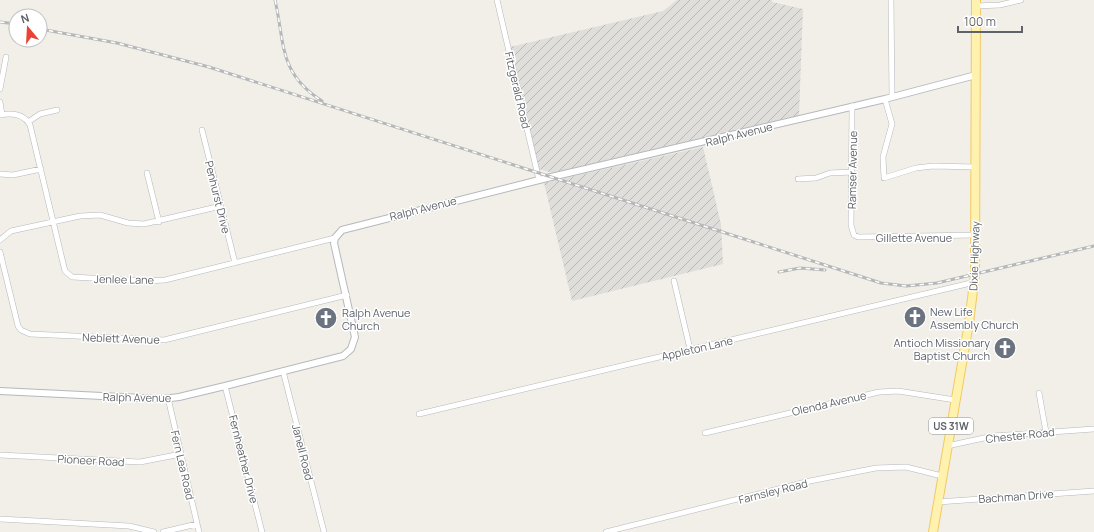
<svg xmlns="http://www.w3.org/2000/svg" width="1094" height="532" font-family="Manrope,sans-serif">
<defs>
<pattern id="industrial-furrows" width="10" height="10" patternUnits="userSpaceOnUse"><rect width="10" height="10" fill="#e0deda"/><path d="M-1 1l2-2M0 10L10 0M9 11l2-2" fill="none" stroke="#b9b8b5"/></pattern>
</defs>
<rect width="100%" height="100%" fill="#f1efe8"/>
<path fill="url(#industrial-furrows)" d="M677 0H772V2L803 9 799 116 553 173 539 169 510 47 663 11Z
M703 147 721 224 723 264 572 301 544 183Z"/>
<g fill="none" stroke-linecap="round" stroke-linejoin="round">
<g stroke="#b5b8bc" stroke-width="6">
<path id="minor" d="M497 0 539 180
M891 0 892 97
M976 6 1000 5 1021 0
M0 89 6 57
M885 99 892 124 883 157 884 178 916 168 933 166 975 167
M0 102 2 115
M852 106 851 225 854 235 858 237 976 235
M0 115C11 113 24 114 30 125L63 263 65 271 72 277 146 281 165 280 335 238
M28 122 40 114 57 110
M202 130 235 263
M147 173 159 222
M0 174 13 175 41 169
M798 179 816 178 830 173 852 172
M0 240 11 231 80 216 100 215 128 223 144 224 221 206
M0 252 18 326 21 330 30 334 164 340 347 295
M674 281 690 349
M283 371 324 532
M225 386 262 532
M1039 393 1046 432
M168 398 199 532
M419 414 975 282
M705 433 879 392 898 391 955 400
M947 446 993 436 1094 429
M0 455 140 462 181 454
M938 502 1094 491
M0 519 129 526 154 532
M163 532 197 524
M606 532 810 481 876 468 906 467 942 476"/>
</g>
<g stroke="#b5b8bc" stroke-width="8">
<path id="tertiary" d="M0 391 163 399 179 397 225 386 343 356 351 349 355 337 334 243 335 238 342 230 547 178 885 99 976 75"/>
</g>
<g stroke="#f2c960" stroke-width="10">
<path id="primary" d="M933 532 969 323 975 274 976 0"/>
</g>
<use href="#minor" stroke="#fff" stroke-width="5"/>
<use href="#tertiary" stroke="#fff" stroke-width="6"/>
<use href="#primary" stroke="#fff2af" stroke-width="8"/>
<g stroke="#b6b7b8" stroke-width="3">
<path id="rail" d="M275 0C285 43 278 73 322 101
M0 22 16 24
M40 29 117 43 209 67 881 283 906 286 937 283 1094 246
M779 272 800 268 825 270"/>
</g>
<use href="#rail" stroke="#fff" stroke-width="1.5" stroke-dasharray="4.5" stroke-linecap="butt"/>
</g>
<defs>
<g id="church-disc" transform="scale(1.15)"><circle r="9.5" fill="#6b7280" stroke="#fff"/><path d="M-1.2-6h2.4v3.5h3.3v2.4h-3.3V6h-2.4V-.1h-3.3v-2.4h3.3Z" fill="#fff"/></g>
</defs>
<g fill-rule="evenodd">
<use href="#church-disc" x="915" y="317"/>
<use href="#church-disc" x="326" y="318"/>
<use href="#church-disc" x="1005" y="348"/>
</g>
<g text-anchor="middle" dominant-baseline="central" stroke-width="3" stroke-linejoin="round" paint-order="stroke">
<rect fill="#fff" stroke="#8f9295" stroke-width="1" x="929" y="418" width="44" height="16" rx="3"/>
<g font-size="10" font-weight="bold" fill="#5f6368">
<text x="951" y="426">US 31W</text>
</g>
<g font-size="11" fill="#5f6368" stroke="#fff">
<text transform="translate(518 90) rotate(77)">Fitzgerald Road</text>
<text transform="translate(739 134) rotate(-14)">Ralph Avenue</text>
<text transform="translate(852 170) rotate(-89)">Ramser Avenue</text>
<text transform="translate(218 197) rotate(76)">Penhurst Drive</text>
<text transform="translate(423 208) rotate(-14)">Ralph Avenue</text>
<text x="914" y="237">Gillette Avenue</text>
<text transform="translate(974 256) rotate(-88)">Dixie Highway</text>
<text transform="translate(124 279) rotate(1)">Jenlee Lane</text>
<text transform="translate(121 338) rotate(2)">Neblett Avenue</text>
<text transform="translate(697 348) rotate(-13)">Appleton Lane</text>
<text transform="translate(137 397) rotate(1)">Ralph Avenue</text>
<text transform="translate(829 403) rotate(-13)">Olenda Avenue</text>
<text transform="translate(1020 435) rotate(-6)">Chester Road</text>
<text transform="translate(303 452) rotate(76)">Janell Road</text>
<text transform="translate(244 459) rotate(76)">Fernheather Drive</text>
<text transform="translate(91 460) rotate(3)">Pioneer Road</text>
<text transform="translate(183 465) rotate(77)">Fern Lea Road</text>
<text transform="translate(773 491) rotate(-14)">Farnsley Road</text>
<text transform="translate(1016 496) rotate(-4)">Bachman Drive</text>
</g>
<g font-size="11" fill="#5b616d" stroke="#fff" text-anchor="start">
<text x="930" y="311">New Life<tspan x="930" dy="13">Assembly Church</tspan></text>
<text x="342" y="312">Ralph Avenue<tspan x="342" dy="13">Church</tspan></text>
<text x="990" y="342" text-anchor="end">Antioch Missionary<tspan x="990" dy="13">Baptist Church</tspan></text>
</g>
</g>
<g transform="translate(28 28) rotate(342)"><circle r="19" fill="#ffffff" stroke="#bfc1c3"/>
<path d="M0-3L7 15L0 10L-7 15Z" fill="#ea4335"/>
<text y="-6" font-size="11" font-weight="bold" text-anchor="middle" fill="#5f6368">N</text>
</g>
<path d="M958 26v6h64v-6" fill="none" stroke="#5f6368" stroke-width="2"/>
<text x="964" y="26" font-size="12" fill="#5f6368" stroke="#ffffff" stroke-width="3" paint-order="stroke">100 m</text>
</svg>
